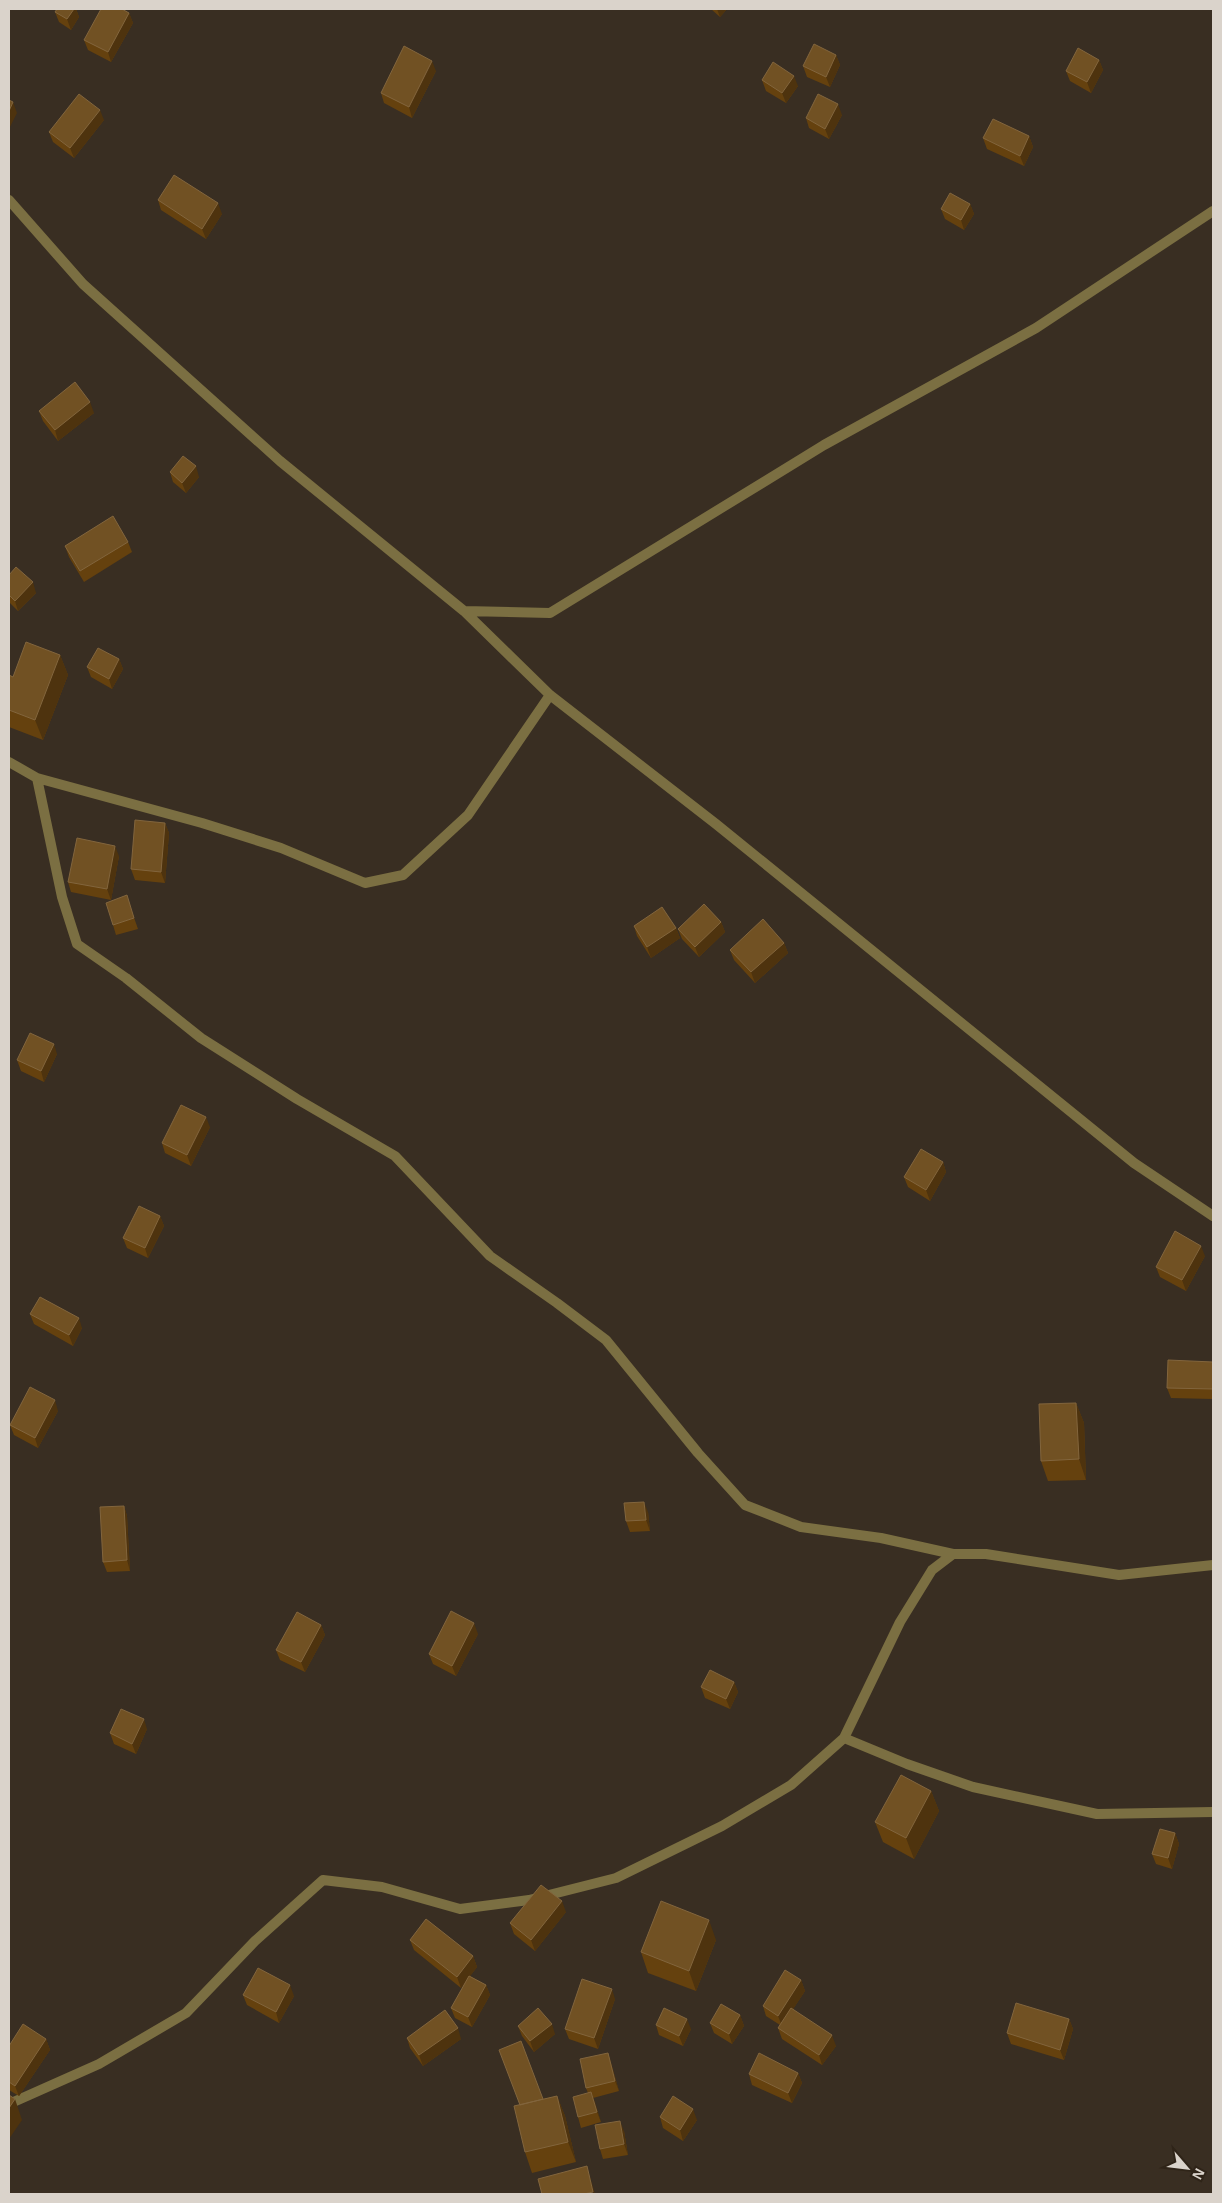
<svg xmlns="http://www.w3.org/2000/svg" width="1222" height="2203" font-family="Helvetica,sans-serif">
<rect width="100%" height="100%" fill="#392e22"/>
<g fill="none" stroke-linecap="round" stroke-linejoin="round">
<path stroke="#7b6f42" stroke-width="10" d="M9 200 83 284 280 461 464 611 550 695 716 824 1134 1163 1213 1216
M464 611 550 613 824 445 1036 328 1213 211
M9 762 37 778 202 823 281 848 365 883 403 875 468 815 550 695
M37 778 62 897 77 944 126 978 201 1038 297 1099 395 1156 490 1256 557 1303 606 1340 698 1453 745 1505 801 1527 881 1538 953 1554H986L1119 1575 1213 1565
M844 1738 907 1764 973 1787 1097 1814 1213 1812
M9 2104 99 2064 186 2013 255 1941 323 1880 382 1887 460 1909 529 1900 616 1878 722 1826 791 1785 844 1738 900 1622 932 1570 953 1554"/>
</g>
<path fill="#65410e" d="M57 9H76L79 17 71 30 59 22 55 12Z
M711 9H727L720 17Z
M129 13 133 23 111 62 88 50 84 40Z
M836 55 840 65 830 87 807 77 803 66Z
M1099 60 1103 70 1091 93 1070 81 1066 71Z
M436 71 412 118 384 103 381 93Z
M762 80 798 86 786 103 766 91Z
M842 115 829 139 809 128 806 118Z
M104 120 74 158 53 142 49 132Z
M1029 136 1033 147 1024 166 987 149 983 138Z
M158 200 222 214 206 239 161 210Z
M970 204 974 214 964 230 945 219 941 209Z
M39 411 94 413 58 441 43 421Z
M170 472 199 477 186 493 173 482Z
M128 542 132 552 84 582 69 557 65 546Z
M9 575 36 593 18 611 9 602Z
M60 655 68 675 43 740 9 727V675L13 677Z
M119 659 123 669 112 689 91 677 87 667Z
M165 823 169 833 165 883 135 880 131 869Z
M119 856 111 900 71 892 68 882Z
M130 906 138 929 116 935 113 925Z
M721 922 725 932 699 957 682 939 678 929Z
M634 926 676 928 680 938 651 958 637 936Z
M784 943 788 953 755 983 734 960 730 950Z
M57 1054 44 1082 21 1071 17 1060Z
M210 1127 191 1166 165 1153 162 1143Z
M943 1162 946 1172 930 1201 908 1187 904 1177Z
M160 1216 164 1226 148 1258 127 1248 123 1238Z
M1205 1256 1186 1291 1160 1277 1156 1267Z
M30 1314 82 1328 73 1346 34 1324Z
M1213 1362V1399L1171 1398 1167 1388Z
M1076 1403 1084 1423 1086 1480 1048 1481 1041 1461Z
M58 1411 38 1448 14 1435 10 1425Z
M124 1506 127 1516 130 1571 107 1572 103 1562Z
M648 1512 650 1531 630 1532 626 1521Z
M321 1625 325 1635 305 1672 280 1660 276 1650Z
M478 1634 456 1676 433 1664 429 1654Z
M734 1682 738 1692 730 1709 705 1698 701 1687Z
M147 1729 136 1754 114 1744 110 1733Z
M931 1791 939 1811 914 1859 883 1842 875 1822Z
M1175 1833 1179 1844 1172 1869 1156 1864 1152 1854Z
M566 1912 535 1951 514 1934 510 1923Z
M410 1940 473 1956 477 1967 470 1976 486 1985 490 1995 472 2027 455 2018 451 2008 467 1980 461 1988 414 1950Z
M716 1940 696 1991 648 1973 641 1952Z
M801 1980 805 1991 793 2009 836 2046 822 2065 782 2039 778 2028 780 2025 766 2016 763 2006Z
M243 1995 294 1996 279 2023 247 2005Z
M615 1999 598 2049 569 2039 565 2029Z
M740 2015 744 2026 732 2044 714 2033 710 2023Z
M1069 2019 1073 2029 1064 2060 1011 2044 1007 2033Z
M656 2025 691 2029 683 2046 659 2035Z
M518 2026 555 2034 534 2052 522 2036Z
M407 2038 461 2039 423 2066 410 2048Z
M46 2039 50 2050 19 2096 9 2090V2046Z
M608 2053 611 2063 619 2091 593 2098 601 2122 581 2128 578 2117 588 2093 586 2088Z
M798 2073 802 2083 792 2103 752 2085 749 2074Z
M557 2096 565 2116 576 2162 532 2173 525 2152 543 2099Z
M660 2117 697 2120 683 2141 663 2128Z
M624 2131 628 2155 603 2159 600 2149Z"/>
<path fill="#4e330e" d="M74 9H76L79 17 71 30 67 19Z
M717 9H727L720 17Z
M129 13 133 23 111 62 108 52Z
M836 55 840 65 830 87 826 77Z
M1099 60 1103 70 1091 93 1087 82Z
M432 61 436 71 412 118 409 107Z
M794 76 798 86 786 103 782 93Z
M13 102 17 113 9 129V111Z
M838 104 842 115 829 139 825 129Z
M100 110 104 120 74 158 70 148Z
M1029 136 1033 147 1024 166 1020 156Z
M218 203 222 214 206 239 202 229Z
M970 204 974 214 964 230 961 220Z
M90 402 94 413 58 441 55 430Z
M196 466 199 477 186 493 182 483Z
M33 582 36 593 18 611 15 601Z
M60 655 68 675 43 740 35 720Z
M119 659 123 669 112 689 109 679Z
M165 823 169 833 165 883 161 872Z
M115 846 119 856 111 900 107 889Z
M721 922 725 932 699 957 695 947Z
M676 928 680 938 651 958 647 947Z
M784 943 788 953 755 983 751 972Z
M54 1044 57 1054 44 1082 41 1071Z
M206 1117 210 1127 191 1166 187 1155Z
M943 1162 946 1172 930 1201 926 1190Z
M160 1216 164 1226 148 1258 145 1248Z
M1201 1246 1205 1256 1186 1291 1182 1280Z
M79 1318 82 1328 73 1346 69 1335Z
M55 1400 58 1411 38 1448 35 1438Z
M1076 1403 1084 1423 1086 1480 1079 1459Z
M644 1502 648 1512 650 1531 646 1520Z
M124 1506 127 1516 130 1571 127 1560Z
M474 1623 478 1634 456 1676 452 1666Z
M321 1625 325 1635 305 1672 301 1662Z
M734 1682 738 1692 730 1709 726 1699Z
M144 1719 147 1729 136 1754 132 1744Z
M931 1791 939 1811 914 1859 906 1838Z
M1175 1833 1179 1844 1172 1869 1168 1858Z
M562 1901 566 1912 535 1951 531 1940Z
M709 1920 716 1940 696 1991 689 1971Z
M473 1956 477 1967 461 1988 457 1977Z
M801 1980 805 1991 782 2026 778 2016Z
M290 1985 294 1996 279 2023 276 2012Z
M486 1985 490 1995 472 2027 468 2017Z
M612 1989 615 1999 598 2049 594 2038Z
M740 2015 744 2026 732 2044 729 2034Z
M687 2019 691 2029 683 2046 679 2036Z
M1069 2019 1073 2029 1064 2060 1060 2050Z
M552 2024 555 2034 534 2052 530 2041Z
M458 2028 461 2039 423 2066 419 2055Z
M832 2035 836 2046 822 2065 819 2055Z
M46 2039 50 2050 19 2096 15 2086Z
M608 2053 611 2063 619 2091 615 2081Z
M798 2073 802 2083 792 2103 788 2093Z
M591 2092 595 2102 601 2122 597 2112Z
M557 2096 565 2116 576 2162 568 2142Z
M15 2099 22 2120 9 2139V2108Z
M693 2109 697 2120 683 2141 680 2130Z
M620 2121 624 2131 628 2155 624 2144Z
M587 2166 590 2177 595 2194H594L593 2192Z"/>
<path fill="#715123" stroke="#82653d" d="M57 9H74L67 19 55 12Z
M101 9H122L129 13 108 52 84 40Z
M814 44 836 55 826 77 803 66Z
M404 46 432 61 409 107 381 93Z
M1078 48 1099 60 1087 82 1066 71Z
M773 62 794 76 782 93 762 80Z
M79 94 100 110 70 148 49 132Z
M818 94 838 104 825 129 806 118Z
M9 100 13 102 9 111Z
M993 119 1029 136 1020 156 983 138Z
M174 175 218 203 202 229 158 200Z
M950 193 970 204 961 220 941 209Z
M75 382 90 402 55 430 39 411Z
M183 456 196 466 182 483 170 472Z
M113 516 128 542 80 571 65 546Z
M16 567 33 582 15 601 9 595V575Z
M26 642 60 655 35 720 9 710V675L13 677Z
M98 648 119 659 109 679 87 667Z
M135 820 165 823 161 872 131 869Z
M77 838 115 846 107 889 68 882Z
M127 895 134 918 113 925 106 903Z
M704 904 721 922 695 947 678 929Z
M662 907 676 928 647 947 634 926Z
M763 919 784 943 751 972 730 950Z
M30 1033 54 1044 41 1071 17 1060Z
M181 1105 206 1117 187 1155 162 1143Z
M921 1149 943 1162 926 1190 904 1177Z
M139 1206 160 1216 145 1248 123 1238Z
M1175 1231 1201 1246 1182 1280 1156 1267Z
M40 1297 79 1318 69 1335 30 1314Z
M1168 1360 1213 1362V1389L1167 1388Z
M30 1387 55 1400 35 1438 10 1425Z
M1076 1403 1079 1459 1041 1461 1039 1404Z
M644 1502 646 1520 626 1521 624 1503Z
M124 1506 127 1560 103 1562 100 1507Z
M451 1611 474 1623 452 1666 429 1654Z
M297 1612 321 1625 301 1662 276 1650Z
M710 1670 734 1682 726 1699 701 1687Z
M121 1709 144 1719 132 1744 110 1733Z
M901 1775 931 1791 906 1838 875 1822Z
M1160 1829 1175 1833 1168 1858 1152 1854Z
M541 1885 562 1901 531 1940 510 1923Z
M661 1901 709 1920 689 1971 641 1952Z
M426 1919 473 1956 457 1977 410 1940Z
M258 1968 290 1985 276 2012 243 1995Z
M785 1970 801 1980 778 2016 763 2006Z
M469 1976 486 1985 468 2017 451 2008Z
M582 1979 612 1989 594 2038 565 2029Z
M1016 2003 1069 2019 1060 2050 1007 2033Z
M721 2004 740 2015 729 2034 710 2023Z
M538 2008 552 2024 530 2041 518 2026Z
M664 2008 687 2019 679 2036 656 2025Z
M791 2008 832 2035 819 2055 778 2028Z
M445 2010 458 2028 419 2055 407 2038Z
M23 2024 46 2039 15 2086 9 2082V2046Z
M521 2041 543 2099 520 2105 499 2050Z
M608 2053 615 2081 586 2088 580 2059Z
M759 2053 798 2073 788 2093 749 2074Z
M591 2092 597 2112 578 2117 573 2097Z
M9 2095 15 2099 9 2108Z
M557 2096 568 2142 525 2152 514 2106Z
M673 2096 693 2109 680 2130 660 2117Z
M620 2121 624 2144 600 2149 595 2125Z
M587 2166 593 2192 584 2194H542L538 2179Z"/>
<rect width="1222" height="2203" fill="none" stroke="#dad3cb" stroke-width="20"/>
<g transform="translate(1187 2168) rotate(118)" stroke="#2f2418" stroke-width="4" paint-order="stroke">
<path d="M0-4L9 19L0 12L-9 19Z" fill="#dad3cb"/>
<text y="-8" font-size="14" font-weight="bold" text-anchor="middle" fill="#dad3cb">N</text>
</g>
</svg>
